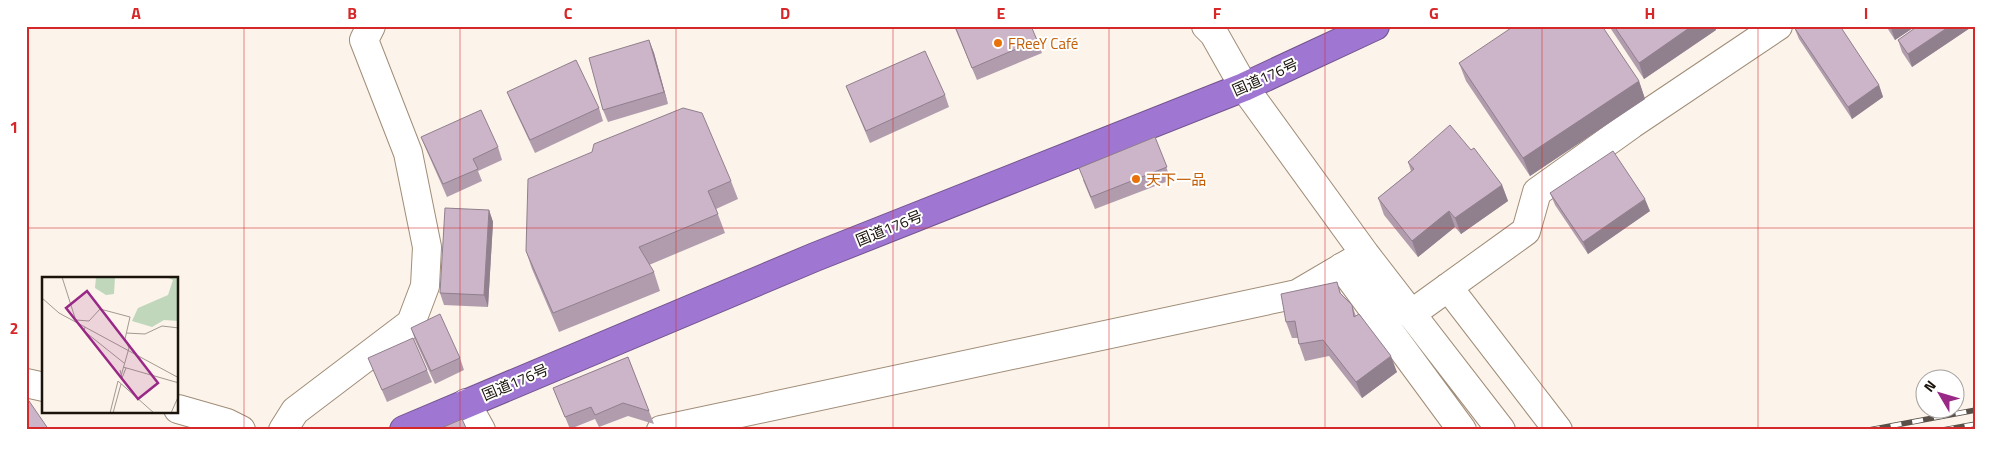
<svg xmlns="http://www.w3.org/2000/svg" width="2002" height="456" font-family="'Titillium Web','Noto Sans JP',sans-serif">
<rect width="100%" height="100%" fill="#fcf3ea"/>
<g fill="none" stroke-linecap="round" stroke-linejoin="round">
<g stroke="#a08d78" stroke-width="30">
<path id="minor" d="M1206 26 1214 34 1244 87 1365 254 1501 430
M1342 267 1462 430
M1448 287 1558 430
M1411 314 1526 231 1537 192 1632 124 1778 26
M26 383 44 387
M466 403 481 430
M178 409 227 423 241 430
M283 430 295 411 411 323 425 286 427 247 408 153 364 40 371 26
M661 430 1297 294 1365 254"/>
</g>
<g stroke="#71548d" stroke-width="30">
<path id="highway" d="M404 430 815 257 1244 87 1375 26"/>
</g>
<use href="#minor" stroke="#fff" stroke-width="28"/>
<use href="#highway" stroke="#a076d3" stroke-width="28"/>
<g stroke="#595149" stroke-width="5.5">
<path id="rail" d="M1869 430 1976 410
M1943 430 1976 424"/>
</g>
<use href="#rail" stroke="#fff" stroke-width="4" stroke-dasharray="11" stroke-linecap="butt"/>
</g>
<path fill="#b09cad" d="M954 26 1037 40 1042 53 977 80Z
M1609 26H1715L1716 30 1644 79Z
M1886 26H1916L1895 40Z
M1918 26H1973L1912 67 1902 52 1898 40Z
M1794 27 1879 85 1883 97 1852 119 1799 39Z
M649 40 654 53 668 104 608 122 603 110Z
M1459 63 1639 81 1645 99 1530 176 1466 81Z
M846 86 945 95 949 107 870 143 851 98Z
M507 92 599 108 603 121 535 153 512 104Z
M421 137 498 147 502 160 478 171 482 181 447 197 426 149Z
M1155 137 1171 180 1095 209 1083 180Z
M1471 150 1502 185 1508 201 1461 234 1455 227 1418 257 1384 215 1378 198 1411 171 1408 162Z
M731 181 738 199 716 209 725 233 649 265 654 272 660 291 559 332 532 269 526 251Z
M1550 193 1650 211 1588 254 1555 205Z
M489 210 493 222 488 307 444 305 440 293Z
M1337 282 1341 294 1352 305 1356 316 1397 372 1362 398 1329 356 1305 361 1299 344 1298 338H1292L1286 322Z
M411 328 460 358 464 370 435 384 415 340Z
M628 357 654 424 628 416 599 427 595 419 570 429 553 388Z
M368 358 427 370 432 382 387 402Z"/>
<path fill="#907f8d" d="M1692 26H1715L1716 30 1644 79 1639 63Z
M1894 26H1916L1895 40 1891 28Z
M1950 26H1973L1912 67 1908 54Z
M649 40 654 53 668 104 664 92Z
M1639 81 1645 99 1530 176 1523 158Z
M1879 85 1883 97 1852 119 1848 107Z
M1502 185 1508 201 1461 234 1455 218Z
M1645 199 1650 211 1588 254 1583 242Z
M489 210 493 222 488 307 484 295Z
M1449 211 1455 227 1418 257 1412 241Z
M1391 356 1397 372 1362 398 1356 382Z"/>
<path fill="#cdb5c9" stroke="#907f8d" d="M955 26H1031L1037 40 972 68Z
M1514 26H1602L1639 81 1523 158 1459 63Z
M1614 26H1692L1639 63Z
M1795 26H1840L1879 85 1848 107 1794 27Z
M1918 26H1950L1908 54 1898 40Z
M649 40 664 92 603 110 589 58Z
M925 51 945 95 866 131 846 86Z
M576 60 599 108 530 140 507 92Z
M683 108 702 113 731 181 708 191 718 214 639 247 654 272 553 313 526 251 528 179 592 152 594 144Z
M481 110 498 147 473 159 478 169 443 184 421 137Z
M1450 125 1471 150 1474 148 1502 185 1455 218 1449 211 1412 241 1378 198 1414 169 1408 162Z
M1155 137 1167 167 1091 197 1079 168Z
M1613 151 1645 199 1583 242 1550 193Z
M445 208 489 210 484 295 440 293Z
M1337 282 1340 293 1352 305 1354 317 1359 314 1391 356 1356 382 1323 340 1299 344 1295 321 1286 322 1281 294Z
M440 314 460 358 431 371 411 328Z
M413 338 427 370 382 390 368 358Z
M628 357 649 411 623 403 595 415 591 407 565 417 553 388Z
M29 401 49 430H26V411Z
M462 419 467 430H437Z"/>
<path fill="none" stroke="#d62828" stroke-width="1" stroke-opacity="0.55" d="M244 26V430M460 26V430M676 26V430M893 26V430M1109 26V430M1325 26V430M1542 26V430M1758 26V430M26 228H1976"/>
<g fill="#e8710a" stroke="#fff" stroke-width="2">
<circle cx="998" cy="43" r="5"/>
<circle cx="1136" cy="179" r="5"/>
</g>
<g text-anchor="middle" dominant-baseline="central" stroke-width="4" stroke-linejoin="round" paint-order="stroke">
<g font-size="15" fill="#c56008" stroke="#fff" text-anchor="start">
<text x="1008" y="43">FReeY Café</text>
<text x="1146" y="179">天下一品</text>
</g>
<g font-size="15" fill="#1b140c" stroke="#fff">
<text transform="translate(1265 77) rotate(-24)">国道176号</text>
<text transform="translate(889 228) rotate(-22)">国道176号</text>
<text transform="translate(515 382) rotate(-23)">国道176号</text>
</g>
</g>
<g transform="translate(42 277)">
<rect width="136" height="136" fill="#fcf3ea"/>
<path d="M54 0H73L72 17 64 18 53 11ZM124 0H136V44L122 43 110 50 90 44 96 31 126 18 131 3Z" fill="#c0d7bc"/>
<path fill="none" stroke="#a29a91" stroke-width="1" d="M20 0 34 44M0 21 17 36 137 101M34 43 47 44 58 32 88 40 83 62 87 71 79 99M43 50 42 54 82 86M84 56 103 57 120 49 137 51M81 90 137 106M78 93 80 101 84 91M68 136 76 104 112 136M71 136 79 107M129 136 137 118"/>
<path fill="#992886" fill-opacity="0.15" stroke="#992886" stroke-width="2.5" d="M45 14 116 106 96 122 24 31Z"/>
<rect width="136" height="136" fill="none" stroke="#1b140c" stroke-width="2.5"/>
</g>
<rect width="2002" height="456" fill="none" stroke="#ffffff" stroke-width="55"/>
<g transform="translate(1940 394) rotate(308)"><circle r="24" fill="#ffffff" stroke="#a4a19e"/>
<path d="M0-4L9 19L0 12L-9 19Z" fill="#992886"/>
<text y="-8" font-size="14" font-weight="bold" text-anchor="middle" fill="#1b140c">N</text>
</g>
<rect x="28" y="28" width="1946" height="400" fill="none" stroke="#d62828" stroke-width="2"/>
<g font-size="16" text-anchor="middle" font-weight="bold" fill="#d62828">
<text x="136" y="19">A</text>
<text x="352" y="19">B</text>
<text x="568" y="19">C</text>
<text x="785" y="19">D</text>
<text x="1001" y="19">E</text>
<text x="1217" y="19">F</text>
<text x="1434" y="19">G</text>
<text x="1650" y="19">H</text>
<text x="1866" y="19">I</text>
<text x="14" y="133">1</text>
<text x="14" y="334">2</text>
</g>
</svg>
